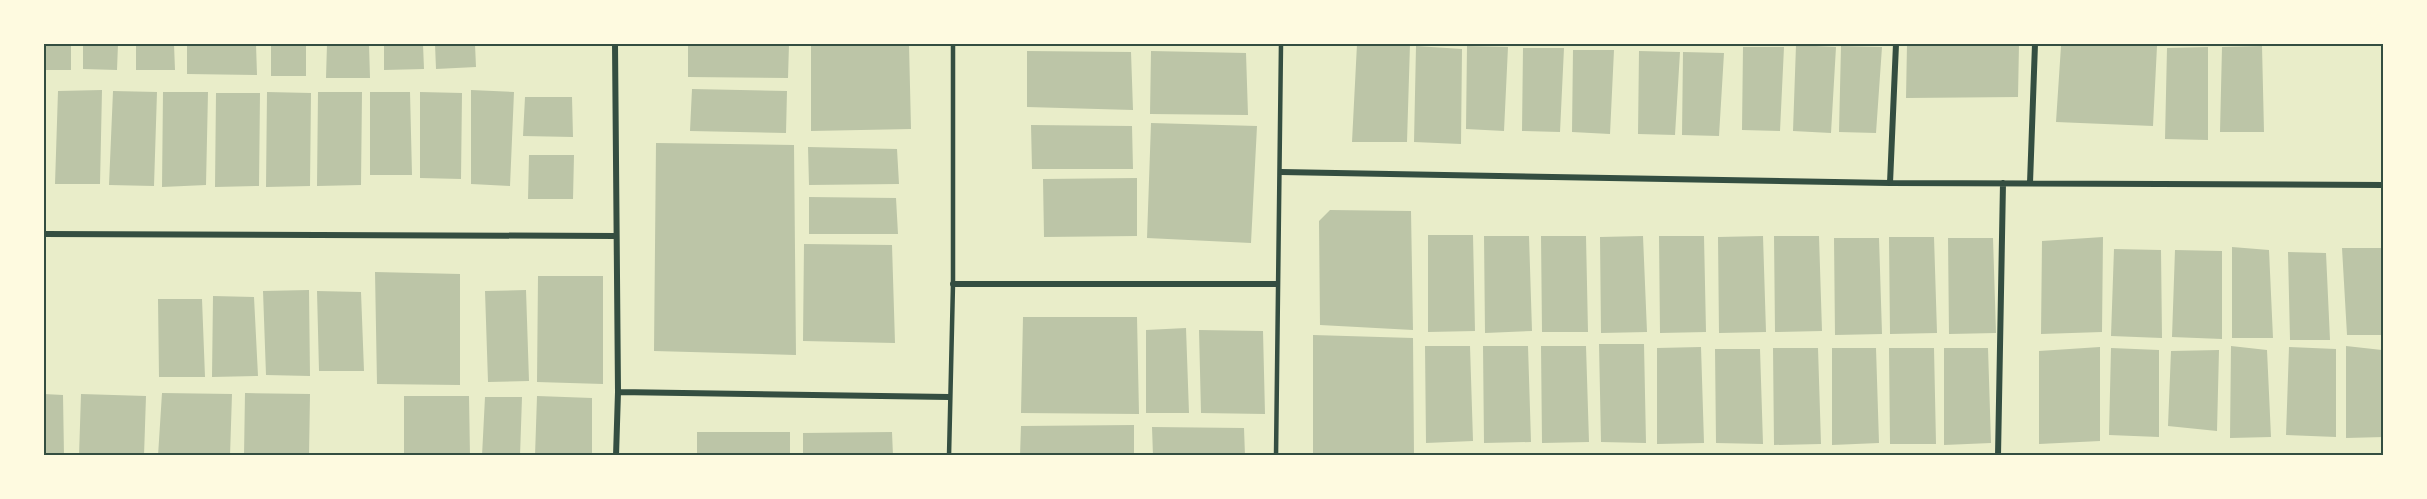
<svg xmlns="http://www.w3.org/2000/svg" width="2427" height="499" font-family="Helvetica,sans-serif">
<rect width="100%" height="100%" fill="#e9edc9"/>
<path fill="#bcc5a7" d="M44 44H71V70H44Z
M83 44H118L117 70 83 69Z
M136 44H174L175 70H136Z
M187 44H256L257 75 187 74Z
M271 44H306V76H271Z
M327 44H369L370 78H326Z
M384 44H423L424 69 384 70Z
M435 44H475L476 67 436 69Z
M688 44H789L788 78 688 77Z
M811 44H909L911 129 811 131Z
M1357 44H1410L1407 142H1352Z
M1907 44H2019L2018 97 1906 98Z
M1796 45 1836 47 1831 133 1793 131Z
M1416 46 1462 49 1461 144 1414 142Z
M1467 46 1508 47 1504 131 1466 129Z
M1841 46 1882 47 1876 133 1839 132Z
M2061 46H2157L2153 126 2056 122Z
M2262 46 2264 132H2220L2222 47Z
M1743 47H1784L1780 131 1742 130Z
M2208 47V140L2165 139 2167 48Z
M1523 48H1564L1560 132 1522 131Z
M1573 50H1614L1610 134 1572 132Z
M1027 51 1131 52 1133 110 1027 107Z
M1151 51 1246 53 1248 115 1150 114Z
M1639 51 1680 52 1675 135 1638 134Z
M1683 52 1724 53 1719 136 1682 135Z
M692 89 787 91 786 133 690 131Z
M102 90 100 184H55L58 91Z
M471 90 514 92 510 186 471 184Z
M113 91 157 92 154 186 109 185Z
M163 92H208L206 185 162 187Z
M267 92 311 93 310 186 266 187Z
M318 92H362L361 185 317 186Z
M370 92H410L412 175H370Z
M420 92 462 93 461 179 420 178Z
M216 93H260L259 186 215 187Z
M525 97H572L573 137 523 136Z
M1151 123 1257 126 1251 243 1147 238Z
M1031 125 1132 126 1133 169H1032Z
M656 143 794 145 796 355 654 351Z
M808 147 897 149 899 184 809 185Z
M529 155H574L573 199H528Z
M1137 178V236L1044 237 1043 179Z
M809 197 896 198 898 234H809Z
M1330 210 1411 211 1413 330 1320 325 1319 221Z
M1428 235H1473L1475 331 1428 332Z
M1484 236H1529L1532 331 1485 333Z
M1541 236H1586L1588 332H1542Z
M1643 236 1647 332 1601 333 1600 237Z
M1659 236H1704L1706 332 1660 333Z
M1763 236 1766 332 1719 333 1718 237Z
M1774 236H1819L1822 331 1775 332Z
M1889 237H1934L1937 333 1890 334Z
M2103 237 2102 332 2041 334 2042 241Z
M1834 238H1879L1882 334 1835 335Z
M1948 238H1993L1996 333 1949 334Z
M804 244 892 245 895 343 803 341Z
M2232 247 2269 250 2273 338H2232Z
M2342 248H2383L2384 335H2347Z
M2114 249 2161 250 2162 338 2111 336Z
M2175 250 2222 251V339L2172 337Z
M2288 252 2326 253 2330 340H2290Z
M375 272 460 274V385L377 384Z
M538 276H603V384L537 382Z
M309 290 310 376 266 375 263 291Z
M526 290 529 381 488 382 485 291Z
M317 291 361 292 364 371H319Z
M213 296 254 297 258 376 212 377Z
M158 299H202L205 377H159Z
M1023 317H1137L1139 414 1021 413Z
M1186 328 1189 413H1146V330Z
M1199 330 1263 331 1265 414 1201 413Z
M1313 335 1413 338 1414 456 1313 453Z
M1599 344H1644L1646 443 1601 442Z
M1425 346H1470L1473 441 1426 443Z
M1483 346H1528L1531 442 1484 443Z
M1541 346H1586L1589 442 1542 443Z
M2231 346 2267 350 2271 437 2230 438Z
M2346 346 2382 350 2384 437 2346 438Z
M1701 347 1704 443 1657 444V348Z
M2100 347V441L2039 444V351Z
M2289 347 2336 349V437L2286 435Z
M1773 348H1818L1821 444 1774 445Z
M1832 348H1876L1879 443 1832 445Z
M1889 348H1934L1936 444H1890Z
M1944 348H1988L1991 443 1944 445Z
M2111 348 2159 350V437L2109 435Z
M1715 349H1760L1763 444 1716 443Z
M2219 350 2217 431 2168 426 2171 351Z
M162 393 232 394 230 456H158Z
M245 393 310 394 309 456H244Z
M44 394 63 395 64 456H44Z
M81 394 146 396 144 456H79Z
M404 396H469L470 456H404Z
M537 396 592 398V456H535Z
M485 397H522L520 456H482Z
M1134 425V456H1020L1021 426Z
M1152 427 1244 428 1245 456H1153Z
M697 432H790V456H697Z
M892 432 893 456H803V433Z"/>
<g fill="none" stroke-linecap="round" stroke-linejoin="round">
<path stroke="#344e41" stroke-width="4.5" d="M949 456 953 284V44
M1276 456 1281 44"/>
<path stroke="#344e41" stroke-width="6" d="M615 44 618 392 616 456
M1281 172 1890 183 2384 185
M1890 183 1896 44
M2030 183 2035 44
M44 234 616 236
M953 284H1276
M618 392 949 397
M1998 456 2003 183"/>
</g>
<rect width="2427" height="499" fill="none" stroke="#fefae0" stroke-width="90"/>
<rect x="45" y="45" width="2337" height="409" fill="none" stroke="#344e41" stroke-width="2"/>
</svg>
